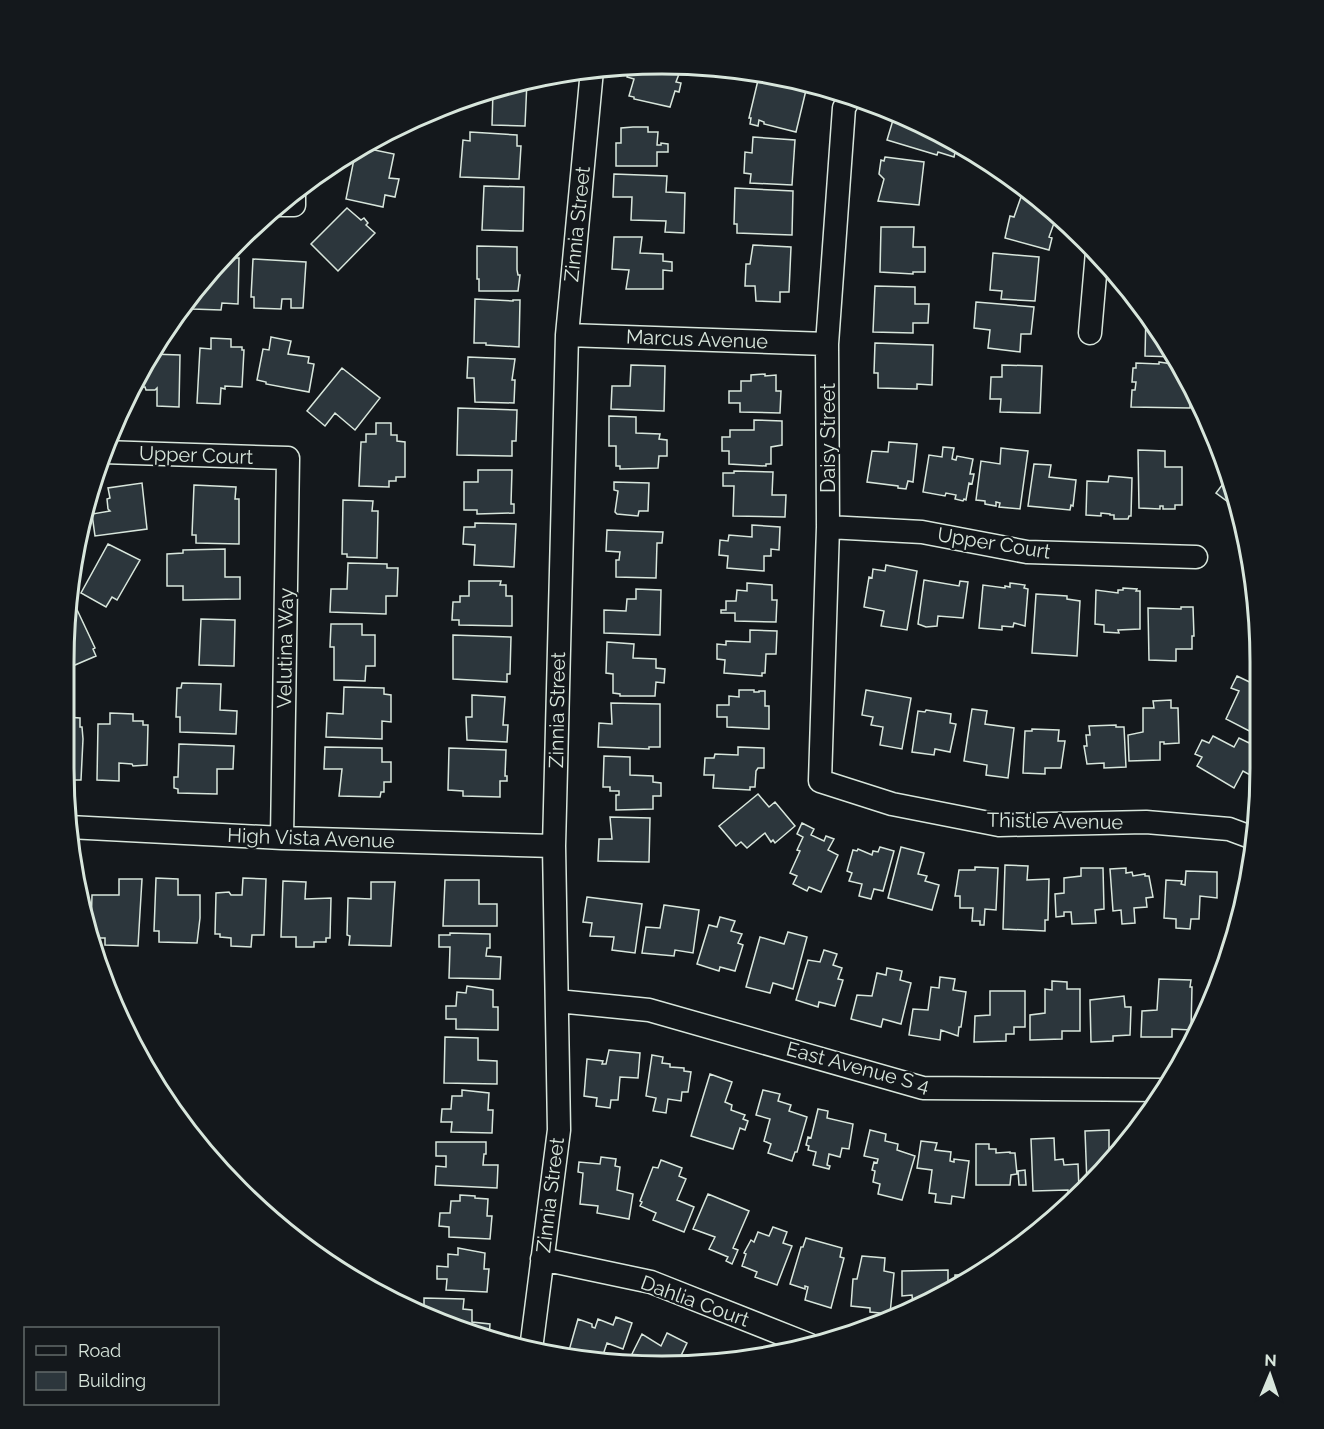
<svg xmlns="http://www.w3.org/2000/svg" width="1324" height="1429" font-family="Raleway,sans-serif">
<rect width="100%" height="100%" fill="#14181c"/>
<path fill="#2c363c" stroke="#d8e6dc" stroke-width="1.5" d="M657 64 656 68 679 74 676 82 681 83 679 92 675 91 670 107 634 99V97L629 96 634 79 627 77 629 66Z
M759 76 799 86V84L807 86 796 132 764 124V122L759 120 758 126 750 124 751 118H749Z
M523 81H527L525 126 492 125 493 90Z
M898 112 957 144 954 157 938 152 937 155 887 140 893 120Z
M633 127H648V132H658L657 145H661V143L668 144V152H657V166H616V143H621V128Z
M470 132 517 135V146H521L519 179 460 177 463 140 470 141Z
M388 133 387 139H377Z
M753 137 795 140 792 185 750 183 751 174 744 173 745 152 752 153Z
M360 147 394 154 389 178 399 179 395 197 385 195 383 207 346 199 356 149Z
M885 157 924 162 919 205 878 201 884 179 879 174 881 160 884 161Z
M1003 170 1024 188 1008 184V181L1000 179Z
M614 174 667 176 666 192 685 193 684 233 665 232 666 221 631 220 632 197H613Z
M484 186 524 187 523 231 482 230Z
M735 188 793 191 792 235 737 233V224H734Z
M1021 197 1041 202 1057 215 1049 237 1052 238 1049 250 1005 238 1010 216 1014 217Z
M347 208 361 220 364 218 368 223 366 225 375 233 338 271 311 244Z
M881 227H914L913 247H925V272H913V274L880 272Z
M614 237H642L640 253 663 254V261L672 262V271L663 270V289H626L629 270 612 269Z
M753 245 791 247 789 292H780V302L756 301 755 286H745L746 264H750Z
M477 246 517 247V270L518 275H520L518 291H479V279H477Z
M993 253 1039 257 1035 301 1001 299 1002 291 990 290Z
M223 258H239L238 304 222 303 221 310 192 309 190 297Z
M253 259 306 262 303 308H291V299H282L281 309 254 308V297H251Z
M875 286 915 287V304H929L928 323H913V333L873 332Z
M475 299 513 301V300H520L519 347 486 345V343H474Z
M976 302 1034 307 1031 334H1021L1020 352 988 348 990 330 974 328Z
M1146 312 1160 330 1175 357 1145 356Z
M271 337 291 341 288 354 309 357 308 363 314 364 309 392 266 384V382L257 380 263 349 269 350Z
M211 338 231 339V347H242V350H244L242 387 225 386V389L221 388 220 404 197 403 200 348 211 349Z
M875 343 933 345 932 385 917 384V389L878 388V373H874Z
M151 354 180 355 179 407 157 406V388L155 390H146L145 387H134Z
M468 357 515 359 512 380H515L514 403 475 402 474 378H467Z
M1159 362 1179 365 1185 376V382H1188L1191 386 1190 408 1131 407 1132 390H1135L1136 382H1132L1133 368H1136V363L1159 364Z
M631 365 665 366 664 411 611 409 612 386H630Z
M1002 365 1042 366 1040 413 1000 412 1001 399H990L991 377H1002Z
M342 368 380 398 355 430 335 413 325 426 307 411Z
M765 374V376L776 375V391H781L780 413 740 412V403H729V391H741V381H751V375Z
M458 408 517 410 516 441H512V456L457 455Z
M609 416 636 417V433L660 434 659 439 667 440V456H659L658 468 620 469V466H616V446H609Z
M754 420 782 421V445L771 447V464H766V466L729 464V451H722V437H730V430H754Z
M376 423H391V435H397V441L405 442V477H396V481H389V487L359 486 361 442H366V434H376Z
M889 442 917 444 913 482 908 481 906 489 898 488V486L867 482 872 451 888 452Z
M943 447 954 448 952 459 956 460 957 456 973 459 970 474H974L972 484 969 483 966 500 964 499 963 501 955 499 956 495 946 493 945 496 923 492 929 455 942 457Z
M1001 448 1028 451 1020 509 999 507 1000 503 996 502V506L985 504V501L976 500 981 461 1000 464Z
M1138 450 1165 451V467H1182V505H1175V509H1163V506H1160V509L1139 508Z
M1034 464 1051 465 1049 477 1076 480 1073 506 1071 505 1070 510 1028 506Z
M478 470H512L511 504H514V513L477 514V510H464V482H478Z
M734 471 773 472 772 495H786L785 517 733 516 734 486H723V473H734Z
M1109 476 1132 478 1131 516H1129L1128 519H1114V515H1110V514L1101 513V516L1086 515 1087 481 1108 482Z
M1229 476 1239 510 1216 493Z
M614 482 649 483 648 511H639L638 516 617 514 615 512 618 491 614 490Z
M142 483 147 529 95 536 92 514 110 511 108 509 107 499 110 498 108 488Z
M194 485 236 487 235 499H239V544L196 543V535H192Z
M343 500 373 501 372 511H378L377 558 347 557V554H342Z
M475 523 516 524 514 567 474 565 475 545 463 544 464 527H475Z
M752 525 780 527 779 550 771 549V556H764V571L727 568 728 556 719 555 720 540 728 541 729 535 752 537Z
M607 530 663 532 662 543H657L656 578 616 577V560H619L620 552 606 551Z
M108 544 140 560 117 600 112 597 106 607 81 593Z
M225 549V577H240V599L183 600V586H167V554L183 553V550Z
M348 563 387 564V568H398L397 596H386V614L330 612 331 589H347Z
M886 565 917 571 907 630 881 626 884 611 864 607 869 577 872 578 873 569 885 571Z
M924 580 959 586 960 581 968 582 963 618 938 616 937 626 926 627 918 624Z
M469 581H501L500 585H506V596H512V626L459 625V620H452L453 602H460V596H469Z
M747 583 772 585V600H777L776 622 735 621V613H721V610H726V601H736L737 590 747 591Z
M1010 583 1025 585 1024 588 1028 589 1025 626 1014 623 1013 627 1002 626V630L979 628 983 585 1005 588V586L1010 587Z
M1123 588 1137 589 1136 591H1140V629L1118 630 1119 633 1104 632V625L1095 624 1096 590 1118 593V590H1123Z
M636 589 661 590 660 635 604 633V610L626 611 627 599H636Z
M1036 594 1067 596V599L1080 601 1077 656 1032 653Z
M72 599 95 648 93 649 96 656 68 668Z
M1181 607H1193L1194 636H1192V649H1176V661L1149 660 1148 608 1181 609Z
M201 619 235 620 234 666 199 665Z
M331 624H362V635H375V666H366L365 681 334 680V647H330Z
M750 630 777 631 776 654H766L765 673H762V676L724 673 725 660 717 659V644L726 645V641L750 642Z
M453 635 511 637 510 674H507V682L453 679Z
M607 642 634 644 633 658 656 659V668L665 669 664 683 656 682 655 696H620V694L613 693V674L606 673Z
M1237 676 1260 687 1259 736 1226 719 1239 691 1231 688Z
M182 683 221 684 220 710 237 711 236 734 180 732V717H176L177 688H181Z
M344 687 384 688V694L391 695V722L382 721V739L326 737 327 713 343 714Z
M739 690H754V692H759V691H765V706H769V729L727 727V717H717V705H729V696L739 697Z
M866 690 911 698 902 749 880 745 883 727 871 725 873 717 862 715Z
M472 695 505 697 503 725H508L507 742 467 740 466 717H472Z
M1171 700V708H1178L1179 743 1164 744V742H1160V760L1129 761 1128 735 1143 732V708H1154L1153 701Z
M611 703 660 704V747H649V749L598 747 599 723 612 724Z
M972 709 987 711 985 724 1014 728 1008 778 986 775 987 765 964 761Z
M926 710 951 714 950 723 956 724 950 752 935 749 934 755 912 752 918 711 925 712Z
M110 713 133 714V721H143V725H148L147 765 133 766 132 764 119 763V781L97 780 98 724H110Z
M66 717 80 718V727H82L83 739 81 780H64L63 767Z
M1116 725V727H1124L1126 767 1104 768V763L1087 764 1084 746H1087L1086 735H1090L1089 726Z
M1032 729 1059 730 1058 741H1065L1061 768H1045V774L1023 773 1025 731H1032Z
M1213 736 1234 747 1239 738 1249 743 1250 740 1259 745 1258 759 1250 775 1243 771 1234 788 1197 766 1202 757 1195 754 1202 740 1209 743Z
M179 744 234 746 233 769H217V794L178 793V789L174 788V777H178Z
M325 747 382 748V762H391V782H384V792H381L380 797 339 796 342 769H324Z
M738 747 764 748V768H758L756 771 755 787H750V790L713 788 714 775H704L705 758H714L715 754 738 755Z
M449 748 506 750 505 776H507V781H500V797L463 796V791L448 790Z
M604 756 630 757V775L653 776V782L661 783V796H653V809L616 810V795H619V791H610V787H603Z
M758 794 769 807 775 802 795 826 775 843 773 840 771 842 765 833 747 848 741 842 736 846 719 826Z
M610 817 650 818 649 862 598 861 599 839H612Z
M802 823 814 829 811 835 824 841 826 836 834 839 828 850 838 855 821 892 809 887 807 891 793 884 797 876 790 873 800 851 797 850 803 837 797 834Z
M880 847 894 851 883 891 874 889 871 899 859 896 862 884 849 881 852 873 847 871 853 850 857 851 858 849 872 855 873 851 878 852Z
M901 847 924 853 918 874 927 876 925 881 939 885 932 910 888 898Z
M1005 865 1028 866 1027 880 1049 879 1048 920H1045V931L1003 929Z
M975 867 998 868 996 910 985 909 984 925H980V921H972L973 908H960V896H955L959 870H975Z
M1081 868H1103L1104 909 1095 910 1096 923 1072 924 1071 912H1064V916L1056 917 1055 894 1064 893V878L1081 876Z
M1126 868V873L1132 872 1133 876 1145 874V876H1149L1153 897 1146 898 1147 907 1134 908 1135 923 1122 924 1121 910 1113 911 1110 869Z
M1186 871 1217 872V898L1200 896 1199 919H1191L1190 929 1176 928V919L1164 918 1166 880 1182 881 1181 884 1185 885Z
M156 878 178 879V895H200V918L197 943 159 942V931H154Z
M243 878 266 879 264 935H252L251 947 231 946V938L220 937V934H215L216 893 229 892 231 895H242Z
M119 879H142L138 946 105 945V938H96V935L92 934 91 931 92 895H119Z
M445 880H479V904H497V926H443Z
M283 881 306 882 305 899 331 898 330 938H326V942H314V947H296V937H281Z
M371 882H395L391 946 349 945 350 936 347 935 348 898 371 899Z
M587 897 642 904 635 953 612 950 614 937 590 936 592 923 583 922Z
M664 905 699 910 693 953 675 950 674 956 642 953 646 927 660 928Z
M720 917 735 921 731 931 742 934 738 943 743 945 735 971 720 967 719 971 697 964 709 925 717 927Z
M788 932 807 937 793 989 773 983 770 993 746 987 760 937 784 944Z
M450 933 490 934V948H487L486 956 501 957 500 979 449 978 450 947H439V935H450Z
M824 950 837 954 833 965 842 968 838 979 843 980 835 1006 819 1002 818 1007 796 1000 808 960 820 962Z
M887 968 902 971 900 980 911 983 901 1024 883 1019 881 1027 851 1019 857 995 872 996 877 973 886 975Z
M940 977 955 979 953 990 966 992 961 1027H959L958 1036 941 1030 940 1040 909 1035 913 1009 928 1010 931 987 939 988Z
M1159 979 1191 980 1190 987H1192L1191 1030 1172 1029V1037H1141L1142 1011 1157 1010Z
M1052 981 1067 982V989H1080V1031H1062V1039L1030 1040V1015L1045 1013V989L1052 990Z
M467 986 493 990V1007H498V1030L456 1029V1019H446V1006H456L457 992 466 993Z
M990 991H1025V1027H1014V1034H1006V1041L974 1042 975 1016 990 1015Z
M1124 996 1125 1007H1131L1130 1035 1113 1036V1041L1091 1042 1090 1000Z
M445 1037 478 1038V1060L497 1061V1084L444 1083Z
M609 1050 640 1053 638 1078 620 1077 618 1100H611L610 1108 596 1106 597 1098 584 1096 587 1059 603 1061 602 1064H606Z
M652 1055 663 1057 662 1063 670 1064V1067L684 1068V1071L691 1072 688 1092H682L681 1101 668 1099 666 1113 653 1111 656 1098 646 1096Z
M710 1074 732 1082 725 1102 732 1105 731 1110 745 1115 743 1119 748 1121 745 1130 740 1128 733 1149 691 1136Z
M462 1090 489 1093 488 1110H493L492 1133 451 1132 452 1122H441L442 1109H451L452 1096H462Z
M763 1090 780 1094 778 1101 791 1105 789 1111 807 1117 797 1152H795L792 1161 768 1153 771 1144 764 1141 770 1119 756 1115Z
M818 1109 828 1111 827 1118 853 1124 849 1149 842 1148 840 1157 829 1154 827 1165 830 1166 829 1169 813 1165 816 1152 808 1150 809 1146 806 1145 808 1137 811 1138Z
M870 1130 886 1134 885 1141 898 1144 897 1150 915 1156 902 1200 878 1194 880 1184 873 1182 875 1171 872 1170 874 1162 877 1163 878 1159 864 1156Z
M1109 1130V1152L1118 1151V1153L1112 1162 1087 1184 1085 1131Z
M1054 1138 1055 1160 1063 1159 1064 1165 1078 1164 1079 1190 1069 1200 1068 1190 1033 1191 1031 1139Z
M921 1141 937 1143 935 1150 951 1152 950 1161 954 1162V1159L969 1161 964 1198 952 1196 951 1204 935 1202 936 1194 929 1193 932 1170 917 1168Z
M436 1142H486V1154H484L483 1165H498L497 1188 435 1185 436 1166 446 1167V1156H436Z
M976 1144H989V1149H996V1153L1010 1152V1153H1015L1017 1174 1011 1175 1010 1185H976Z
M601 1157 616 1159 615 1166 620 1167 617 1190 633 1194 629 1219 597 1213 598 1206 580 1204 583 1173 578 1172 579 1162 600 1164Z
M661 1160 682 1168 679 1176 686 1179 677 1200 694 1207 684 1232 653 1220 656 1213 640 1206 642 1202 640 1201 653 1167 658 1168Z
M1025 1170 1026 1185H1019L1018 1171Z
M708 1194 749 1211 733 1248 738 1250 732 1264 726 1261 728 1257 709 1249 715 1237 693 1229Z
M460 1195 475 1196V1198L488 1199 487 1216H492L490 1239 449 1237V1227L439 1226 440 1213H450L451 1201H460Z
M773 1227 787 1232 783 1243 792 1246 777 1285 755 1277 757 1272 742 1266 746 1254 744 1253 751 1240 754 1242 758 1232 769 1236Z
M806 1238 842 1248 840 1257 844 1258 831 1308 805 1300 808 1287 805 1286V1289L790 1284 801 1247H803Z
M458 1248 485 1253 484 1269H489L487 1292 446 1290 447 1279H437V1266L448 1267V1254L458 1255Z
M862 1256 885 1258 884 1271 894 1273 890 1314 870 1312V1308L851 1306 853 1279H857Z
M948 1270V1290L921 1304 913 1305 912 1295 902 1296V1271Z
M955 1275H976L955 1286Z
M424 1298 464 1299 463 1309 472 1310V1322L490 1324 489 1339 437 1319V1312L424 1311Z
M616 1317 632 1323 623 1349 607 1343 602 1358 568 1354 578 1319 592 1324V1327L595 1328 598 1319 613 1325Z
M667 1333 687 1343 677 1364 662 1366 628 1362 642 1334 661 1346Z"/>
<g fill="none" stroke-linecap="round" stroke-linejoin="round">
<g stroke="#d8e6dc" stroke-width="25">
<path id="minor" d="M851 96 844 108 827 344 828 527 820 781 892 804 999 825 1146 822 1229 829 1256 839
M280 205H294V192
M1090 333 1097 252
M567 335 827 344
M103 452 288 458 282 838
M828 527 922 532 1027 552 1196 557
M69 827 282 838 554 846
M557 1001 649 1010 923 1088 1164 1090
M542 1259 651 1282 810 1345
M531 1349 559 1130 554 846 567 335 592 70"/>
</g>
<use href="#minor" stroke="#14181c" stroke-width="22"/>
</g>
<g text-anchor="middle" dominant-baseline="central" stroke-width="4.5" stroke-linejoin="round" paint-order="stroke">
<g font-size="20" fill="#d8e6dc" stroke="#14181c">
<text transform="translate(577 224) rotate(-84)">Zinnia Street</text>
<text transform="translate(697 339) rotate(2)">Marcus Avenue</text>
<text transform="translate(828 438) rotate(-90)">Daisy Street</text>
<text transform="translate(196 455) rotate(2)">Upper Court</text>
<text transform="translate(994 543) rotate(9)">Upper Court</text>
<text transform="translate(285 648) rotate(-89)">Velutina Way</text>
<text transform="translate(557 710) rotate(-89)">Zinnia Street</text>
<text transform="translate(1055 821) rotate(1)">Thistle Avenue</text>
<text transform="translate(311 838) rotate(2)">High Vista Avenue</text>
<text transform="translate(858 1067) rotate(15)">East Avenue S 4</text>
<text transform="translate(550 1195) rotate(-83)">Zinnia Street</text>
<text transform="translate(695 1301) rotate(20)">Dahlia Court</text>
</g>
</g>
<path d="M0 0H1324V1429H0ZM662 74H662A588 588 0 0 1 1250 662V768A588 588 0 0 1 662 1356H662A588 588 0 0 1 74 768V662A588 588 0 0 1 662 74Z" fill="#14181c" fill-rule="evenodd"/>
<path fill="none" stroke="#d8e6dc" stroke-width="3" d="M662 74H662A588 588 0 0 1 1250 662V768A588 588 0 0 1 662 1356H662A588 588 0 0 1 74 768V662A588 588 0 0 1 662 74Z"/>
<rect x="24" y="1327" width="195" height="78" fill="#14181c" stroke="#626a69" stroke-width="1.5"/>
<rect x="36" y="1346" width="30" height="9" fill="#14181c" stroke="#626a69" stroke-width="1.5"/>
<text x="78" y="1357" font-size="18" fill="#d8e6dc">Road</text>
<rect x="36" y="1372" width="30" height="18" fill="#2c363c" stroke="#626a69" stroke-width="1.5"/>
<text x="78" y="1387" font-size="18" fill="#d8e6dc">Building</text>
<g transform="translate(1270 1375) rotate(2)" stroke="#14181c" stroke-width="4.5" paint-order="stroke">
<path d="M0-4.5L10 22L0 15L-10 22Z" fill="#d8e6dc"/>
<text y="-9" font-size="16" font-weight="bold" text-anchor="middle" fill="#d8e6dc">N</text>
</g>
</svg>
